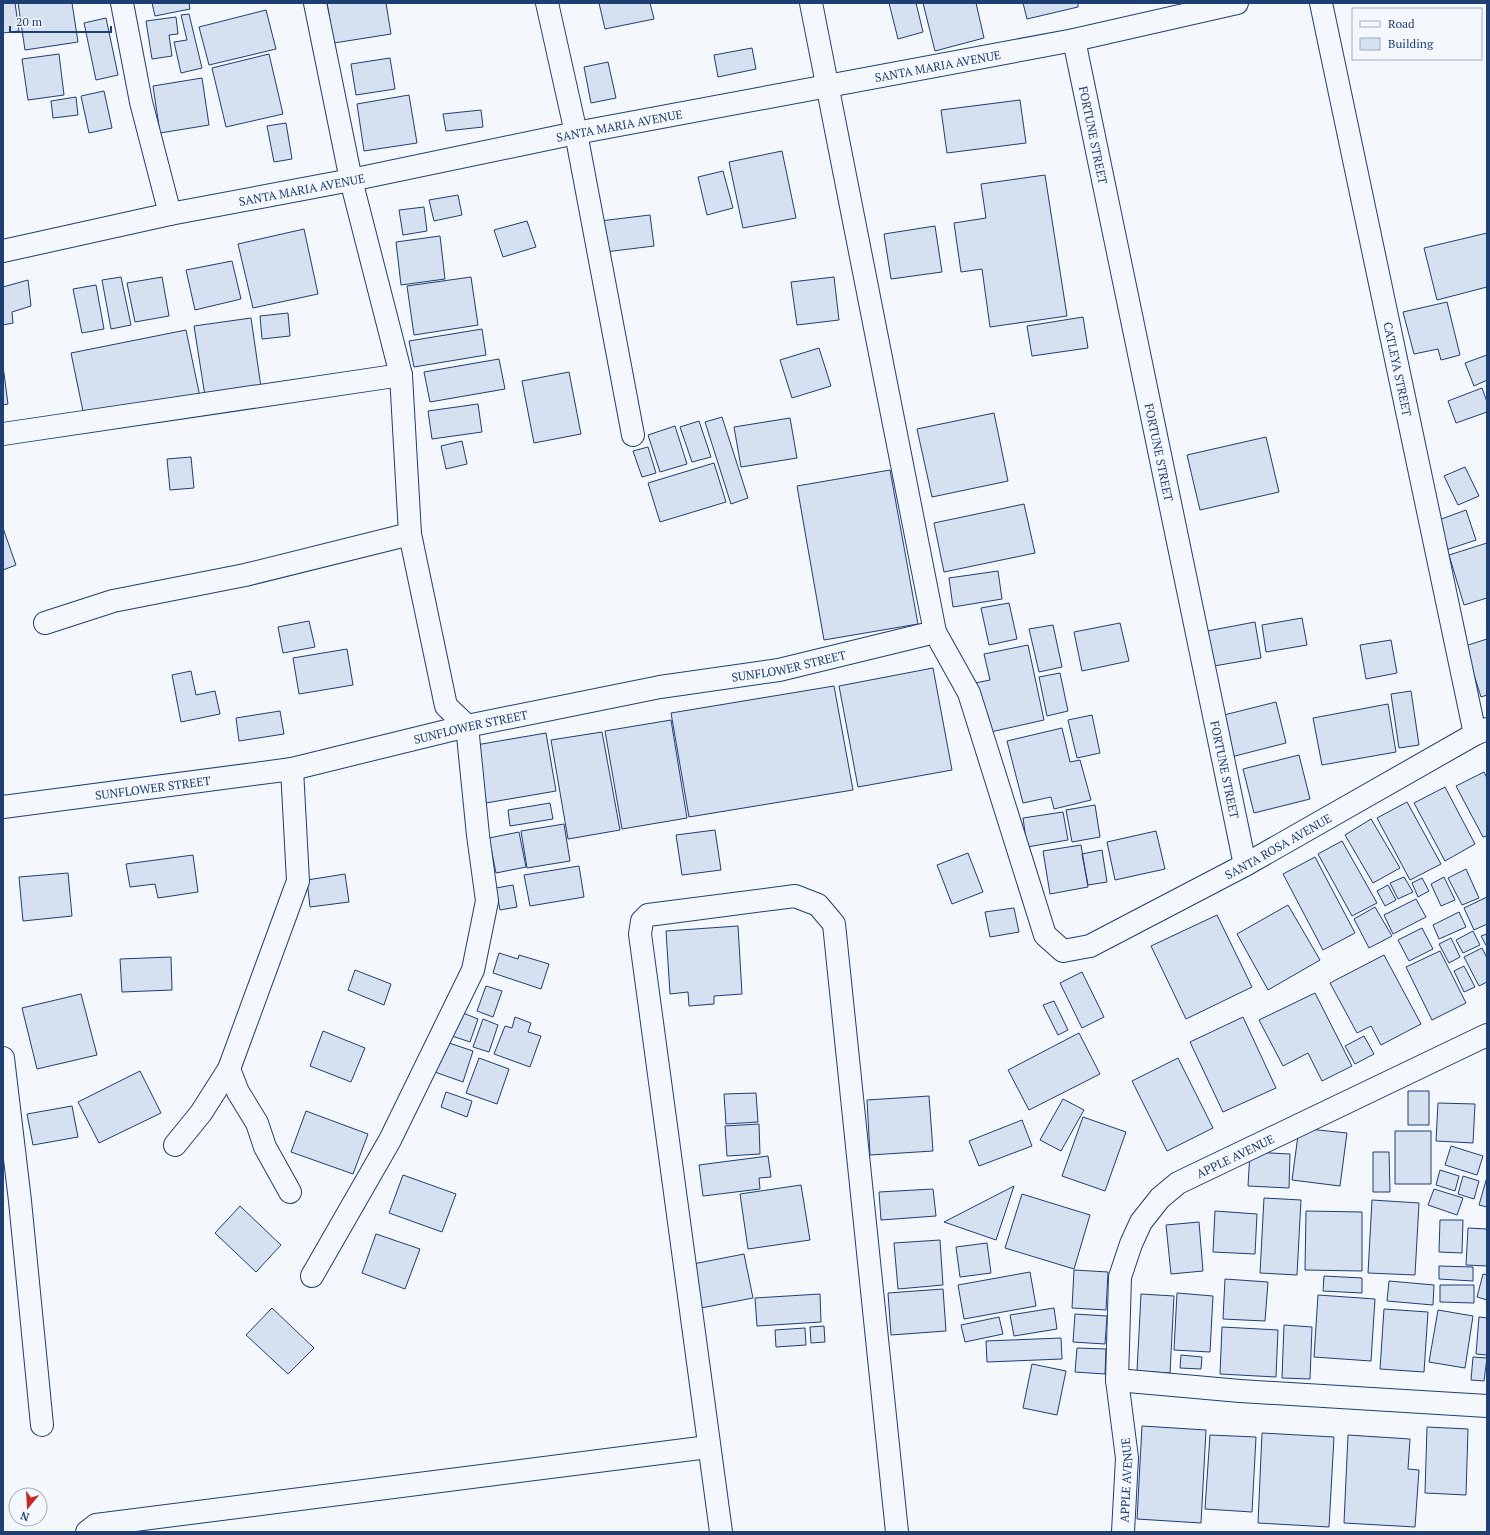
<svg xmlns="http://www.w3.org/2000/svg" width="1490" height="1535" font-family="'PT Serif',serif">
<rect width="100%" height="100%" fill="#f4f7fb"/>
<path fill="#d5e0f0" stroke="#1d3f73" d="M3 3H15L19 31 3 33Z
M18 3H72L78 42 25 50Z
M152 3H189L190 9 155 16Z
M327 3H386L391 34 334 43Z
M599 3H650L654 19 605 29Z
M889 3H916L923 32 898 39Z
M923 3H976L984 38 935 51Z
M1023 3H1078V7L1027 19Z
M266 10 276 49 209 65 199 27Z
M189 14 202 68 181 73 174 42 187 40 181 15Z
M176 17 178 34 169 35 172 56 152 59 146 21Z
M106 18 118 75 96 80 84 23Z
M752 48 756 69 718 77 714 55Z
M59 54 64 95 28 100 22 59Z
M269 54 283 114 226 127 212 68Z
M390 58 395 89 356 95 351 64Z
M608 62 616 98 591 103 584 67Z
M202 78 209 125 160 133 153 86Z
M104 91 112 128 89 133 81 96Z
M409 95 417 143 364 151 357 104Z
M76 97 78 115 53 118 51 101Z
M1020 100 1026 143 947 153 941 110Z
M481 110 483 127 446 131 443 114Z
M286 123 292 159 274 162 267 126Z
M782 151 796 218 743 228 729 162Z
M723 171 733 208 707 215 698 177Z
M1045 175 1067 316 990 327 982 269 961 272 954 223 986 218 981 184Z
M458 195 462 215 434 221 429 200Z
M424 207 427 231 403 235 399 210Z
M650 215 654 246 605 252 600 221Z
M527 221 536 247 503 257 494 230Z
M935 226 942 272 891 279 884 234Z
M304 229 318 294 253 308 238 244Z
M1487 233V287L1437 300 1424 248Z
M440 236 445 279 401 285 396 242Z
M232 261 241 299 195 310 186 270Z
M121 277 131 325 111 329 102 280Z
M162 277 169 316 135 322 127 283Z
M471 277 478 325 414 335 407 286Z
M834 277 839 320 797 325 791 282Z
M28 280 31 306 12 312 13 323 3 325V287Z
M96 285 104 329 82 333 73 289Z
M1447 302 1460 355 1441 360 1438 349 1414 354 1403 312Z
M288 313 290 336 262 339 260 316Z
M1083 317 1088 348 1032 356 1027 326Z
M251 318 261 387 205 396 194 326Z
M482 329 486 355 414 367 409 341Z
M186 330 200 397 85 421 71 353Z
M819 348 831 386 792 398 780 360Z
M1487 355V380L1474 386 1465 363Z
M499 359 505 389 430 402 424 372Z
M3 366 8 404 3 405Z
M569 372 581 434 534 443 522 381Z
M1482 388 1487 402V412L1456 423 1448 401Z
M478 404 482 432 432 439 428 411Z
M994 413 1008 481 932 497 917 429Z
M722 417 748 498 731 504 705 422Z
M790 418 797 458 741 467 734 427Z
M699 421 711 457 692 462 680 427Z
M675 426 687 464 660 472 648 435Z
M1266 437 1279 492 1200 510 1187 455Z
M462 441 467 464 446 469 441 446Z
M648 447 656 473 642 477 633 451Z
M191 457 194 488 170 490 167 459Z
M714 463 726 502 660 522 648 483Z
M1465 467 1479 496 1458 505 1444 476Z
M890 470 918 624 824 640 797 486Z
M1024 504 1035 553 944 572 934 523Z
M1466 510 1476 540 1446 550 1436 521Z
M3 528 16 565 3 570Z
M1487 543V598L1464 605 1449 555Z
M998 571 1002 599 953 607 949 578Z
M1009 603 1017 639 989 645 981 608Z
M1302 618 1307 645 1266 652 1262 625Z
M309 621 315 647 283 653 278 627Z
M1255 622 1261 658 1208 667 1202 632Z
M1120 623 1129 661 1082 671 1074 632Z
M1053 625 1062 667 1039 672 1029 629Z
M1487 639V695L1481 697 1465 646Z
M1391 640 1397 673 1366 679 1360 645Z
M1028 645 1044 720 986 733 975 683 990 680 984 654Z
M347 649 353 685 299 694 293 658Z
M933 668 952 770 858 787 839 686Z
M191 671 196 695 215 691 220 714 181 722 172 675Z
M1060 673 1068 711 1047 716 1039 677Z
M834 686 853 790 689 817 671 713Z
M1411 691 1419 745 1399 748 1391 694Z
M1276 702 1286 743 1231 757 1220 716Z
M1388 704 1396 752 1322 765 1313 718Z
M280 711 284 734 239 741 236 718Z
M1092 715 1100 753 1077 758 1068 720Z
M671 720 687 818 622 829 605 731Z
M1062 728 1070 762 1080 760 1091 800 1054 809 1051 797 1023 803 1007 741Z
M602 732 620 830 568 839 551 740Z
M546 733 556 791 486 803 476 745Z
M1299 755 1310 799 1254 813 1243 769Z
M1484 772 1487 778V836L1483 837 1456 786Z
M1445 787 1475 844 1445 861 1414 803Z
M1407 802 1441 864 1410 880 1377 818Z
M550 803 553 819 510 826 508 810Z
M1095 805 1100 837 1072 842 1066 810Z
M1063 812 1068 840 1027 847 1023 818Z
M1371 819 1400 868 1373 883 1345 835Z
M564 824 570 861 527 868 521 831Z
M715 830 721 870 682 875 676 835Z
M1156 831 1165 869 1115 880 1107 842Z
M519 832 526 867 496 873 489 838Z
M1342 841 1377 903 1352 916 1318 854Z
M1081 845 1088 887 1050 894 1043 851Z
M1102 850 1107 882 1088 885 1082 854Z
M968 853 983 892 952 904 937 865Z
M193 855 198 892 158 898 155 884 130 887 126 864Z
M1315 857 1355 933 1323 950 1283 874Z
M579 866 584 897 530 906 524 875Z
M1466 869 1479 898 1462 905 1448 878Z
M68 873 72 916 23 921 19 877Z
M345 874 349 902 310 907 307 880Z
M1404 877 1413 892 1398 899 1390 883Z
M1444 877 1455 900 1441 906 1431 884Z
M1422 878 1429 891 1418 897 1412 883Z
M513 885 517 907 500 910 496 888Z
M1388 885 1396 900 1385 906 1377 891Z
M1487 897V924L1474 930 1464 908Z
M1416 899 1426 917 1393 934 1384 915Z
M1288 905 1320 960 1268 990 1237 934Z
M1375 907 1392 936 1369 948 1354 919Z
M1014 908 1019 932 990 937 985 912Z
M1459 912 1466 927 1439 939 1433 925Z
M1217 915 1252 987 1186 1019 1151 946Z
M738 926 742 994 714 996V1004L689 1006 688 992 670 994 666 931Z
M1422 928 1433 949 1409 961 1398 940Z
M1473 931 1480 945 1463 953 1456 940Z
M1487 934V947L1481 936Z
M1451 938 1460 957 1449 963 1439 944Z
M1482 948 1487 958V982L1479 986 1464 957Z
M1440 951 1466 1003 1432 1020 1406 967Z
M499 953 518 959 519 955 549 964 541 989 493 973Z
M1384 955 1421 1024 1381 1045 1371 1026 1357 1033 1330 983Z
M171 957 172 990 122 992 120 959Z
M1464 966 1475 987 1464 992 1454 971Z
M355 970 391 984 384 1005 348 990Z
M1082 972 1104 1017 1082 1028 1060 983Z
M486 986 502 991 493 1017 477 1011Z
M1315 993 1352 1066 1322 1081 1308 1053 1283 1066 1259 1020Z
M81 994 97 1055 37 1069 22 1008Z
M1054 1001 1068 1030 1058 1035 1043 1005Z
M458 1011 478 1019 470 1042 449 1035Z
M515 1017 531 1023 528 1032 541 1036 530 1067 494 1054 505 1026 512 1028Z
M1243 1017 1276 1088 1223 1112 1190 1042Z
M483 1019 498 1025 489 1052 473 1047Z
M323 1031 365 1048 351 1082 310 1066Z
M1079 1033 1100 1074 1029 1110 1008 1070Z
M1364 1036 1374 1054 1355 1064 1345 1046Z
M443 1041 473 1051 463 1082 432 1071Z
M479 1058 509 1069 497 1104 466 1093Z
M1178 1058 1213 1128 1167 1151 1132 1081Z
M140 1071 161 1113 99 1143 78 1102Z
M1408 1091H1429V1125H1408Z
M446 1092 472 1101 467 1117 441 1107Z
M756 1093 758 1122 726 1124 724 1094Z
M929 1096 933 1151 870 1155 867 1100Z
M1063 1099 1084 1110 1061 1151 1040 1140Z
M1438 1103 1475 1104 1473 1143 1436 1141Z
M72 1106 78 1137 33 1145 27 1114Z
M306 1111 368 1134 353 1174 291 1152Z
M1083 1117 1126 1132 1105 1191 1062 1176Z
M1022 1120 1032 1146 979 1166 969 1141Z
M759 1124 760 1154 727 1156 725 1126Z
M1299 1128 1347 1133 1340 1186 1292 1180Z
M1395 1131H1431V1184H1395Z
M1451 1146 1483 1156 1477 1175 1445 1165Z
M1250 1152 1290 1154 1289 1188 1248 1186Z
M1373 1152H1389L1390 1192H1373Z
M768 1156 771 1177 759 1178 760 1189 703 1196 699 1165Z
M1440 1170 1459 1176 1455 1191 1436 1185Z
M403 1175 456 1194 442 1232 389 1213Z
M1463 1176 1479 1181 1474 1199 1458 1194Z
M1487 1177V1207L1479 1205Z
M801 1185 810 1240 748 1249 740 1194Z
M1014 1186 996 1240 944 1222Z
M933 1189 936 1216 881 1220 879 1192Z
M1434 1189 1463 1198 1457 1215 1428 1205Z
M1022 1194 1090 1215 1074 1269 1005 1248Z
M1264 1198 1301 1200 1297 1275 1260 1273Z
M1372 1200 1419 1203 1415 1275 1368 1273Z
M240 1206 281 1245 256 1272 215 1233Z
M1215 1211 1257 1214 1255 1254 1213 1252Z
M1306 1211 1362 1212V1271L1305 1270Z
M1440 1220H1463L1462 1253 1439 1252Z
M1199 1222 1203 1271 1171 1274 1166 1225Z
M1468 1228 1487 1229V1266L1466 1265Z
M376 1234 420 1249 405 1289 362 1273Z
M940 1240 943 1285 898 1289 894 1243Z
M987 1243 991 1273 960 1277 956 1247Z
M744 1254 753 1298 701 1308 693 1264Z
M1439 1266 1473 1267V1281L1439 1279Z
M1074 1270 1108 1272 1106 1310 1072 1308Z
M1030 1272 1036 1306 964 1319 958 1285Z
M1483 1274 1487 1275V1300L1477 1297Z
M1324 1276 1362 1278V1293L1323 1291Z
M1225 1279 1268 1282 1265 1321 1223 1319Z
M1389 1281 1434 1285 1433 1305 1387 1301Z
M1440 1285H1474V1303L1440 1302Z
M943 1289 946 1331 891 1335 888 1293Z
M1177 1293 1213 1296 1210 1352 1174 1350Z
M820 1294 821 1322 757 1326 755 1298Z
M1141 1294 1174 1296 1170 1373 1137 1371Z
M1318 1295 1375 1299 1371 1361 1314 1357Z
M272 1308 314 1348 288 1374 246 1335Z
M1054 1308 1057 1329 1014 1336 1010 1315Z
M1384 1309 1428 1312 1424 1372 1380 1369Z
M1438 1310 1473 1316 1465 1368 1429 1362Z
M1075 1314 1107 1316 1105 1344 1073 1342Z
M999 1317 1003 1334 965 1342 961 1325Z
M1479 1317 1487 1318V1355L1476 1354Z
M1284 1325 1312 1327 1310 1379 1282 1378Z
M824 1326 825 1342 811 1343 810 1327Z
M1222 1327 1278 1330 1276 1377 1220 1374Z
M805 1328 806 1345 776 1347 775 1330Z
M1061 1338 1062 1359 987 1362 986 1341Z
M1077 1348 1106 1349 1105 1374 1075 1372Z
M1181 1355 1202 1357 1201 1369 1180 1368Z
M1473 1357 1487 1358 1484 1381 1471 1380Z
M1032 1364 1066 1371 1057 1415 1023 1408Z
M1142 1426 1206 1430 1201 1523 1137 1519Z
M1427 1427 1468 1429 1466 1495 1425 1493Z
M1262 1433 1334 1437 1329 1527 1258 1523Z
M1210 1435 1256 1437 1252 1512 1205 1509Z
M1348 1435 1410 1439 1408 1469 1419 1470 1415 1527 1344 1523Z"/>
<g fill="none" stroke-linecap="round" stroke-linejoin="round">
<g stroke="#1d3f73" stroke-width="24">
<g id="minor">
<path d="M122 3 141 102 170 214"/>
<path d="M547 3 576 133 633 435"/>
<path id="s1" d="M811 3 935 632 969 693 1045 935 1063 951 1090 946 1245 865 1475 734 1487 729"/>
<path id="s2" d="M1321 3 1475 734"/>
<path id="s3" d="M1074 40 1245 865"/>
<path id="s4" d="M3 251 170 214 351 180 576 133 1074 40 1237 3"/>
<path d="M3 434 401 375"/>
<path d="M45 623 113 601 245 575 410 534"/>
<path id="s5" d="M3 807 292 769 467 726 660 687 779 670 935 632"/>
<path d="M3 1058 20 1201 42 1425"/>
<path d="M229 1069 238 1092 257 1123 265 1147 290 1192"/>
<path d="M175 1145 201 1113 229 1069 298 881 292 769"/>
<path d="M312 1276 390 1140 473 970 487 901 478 835 467 726 446 706 410 534 401 375 351 180 315 3"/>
<path d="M1117 1380 1240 1391 1487 1406"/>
<path d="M87 1532 96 1525 708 1447"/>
<path d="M721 1532 640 934 642 921 648 915 795 896 818 905 834 924 897 1532"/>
<path id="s6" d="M1123 1532 1127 1458 1117 1380 1120 1277 1131 1244 1141 1222 1160 1198 1178 1183 1487 1035"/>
</g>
</g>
<use href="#minor" stroke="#f4f7fb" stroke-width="22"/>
</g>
<g text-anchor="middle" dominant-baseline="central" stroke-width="3" stroke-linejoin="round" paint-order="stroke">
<g font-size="12" fill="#1d3f73" stroke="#f4f7fb">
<text stroke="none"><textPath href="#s4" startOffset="953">SANTA MARIA AVENUE</textPath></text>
<text stroke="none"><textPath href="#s4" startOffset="629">SANTA MARIA AVENUE</textPath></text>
<text stroke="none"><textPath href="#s3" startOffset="97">FORTUNE STREET</textPath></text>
<text stroke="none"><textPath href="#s4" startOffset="305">SANTA MARIA AVENUE</textPath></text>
<text stroke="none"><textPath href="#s2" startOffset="374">CATLEYA STREET</textPath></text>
<text stroke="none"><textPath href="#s3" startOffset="421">FORTUNE STREET</textPath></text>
<text stroke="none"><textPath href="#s5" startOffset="799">SUNFLOWER STREET</textPath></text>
<text stroke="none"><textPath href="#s5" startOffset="475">SUNFLOWER STREET</textPath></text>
<text stroke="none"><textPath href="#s3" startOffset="745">FORTUNE STREET</textPath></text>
<text stroke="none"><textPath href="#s5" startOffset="151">SUNFLOWER STREET</textPath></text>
<text stroke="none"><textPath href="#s1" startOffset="1229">SANTA ROSA AVENUE</textPath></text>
<text stroke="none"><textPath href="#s6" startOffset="432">APPLE AVENUE</textPath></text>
<text stroke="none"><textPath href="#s6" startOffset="52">APPLE AVENUE</textPath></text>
</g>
</g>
<rect width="1490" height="1535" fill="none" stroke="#1d3f73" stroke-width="8"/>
<rect x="1352" y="8" width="130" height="52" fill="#f4f7fb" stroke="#9eadc5"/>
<rect x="1360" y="21" width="20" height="6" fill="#f4f7fb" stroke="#9eadc5"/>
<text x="1388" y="28" font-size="12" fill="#1d3f73">Road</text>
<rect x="1360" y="38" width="20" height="12" fill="#d5e0f0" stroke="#9eadc5"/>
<text x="1388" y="48" font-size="12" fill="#1d3f73">Building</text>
<g transform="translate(28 1507) rotate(198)"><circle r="19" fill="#f4f7fb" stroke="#9eadc5"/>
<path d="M0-3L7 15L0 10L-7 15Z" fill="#c62828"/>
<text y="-6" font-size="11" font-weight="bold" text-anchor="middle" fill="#1d3f73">N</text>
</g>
<path d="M10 26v6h101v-6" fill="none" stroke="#1d3f73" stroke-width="2"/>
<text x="16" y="26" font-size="12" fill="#1d3f73" stroke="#f4f7fb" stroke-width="3" paint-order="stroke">20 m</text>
</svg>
